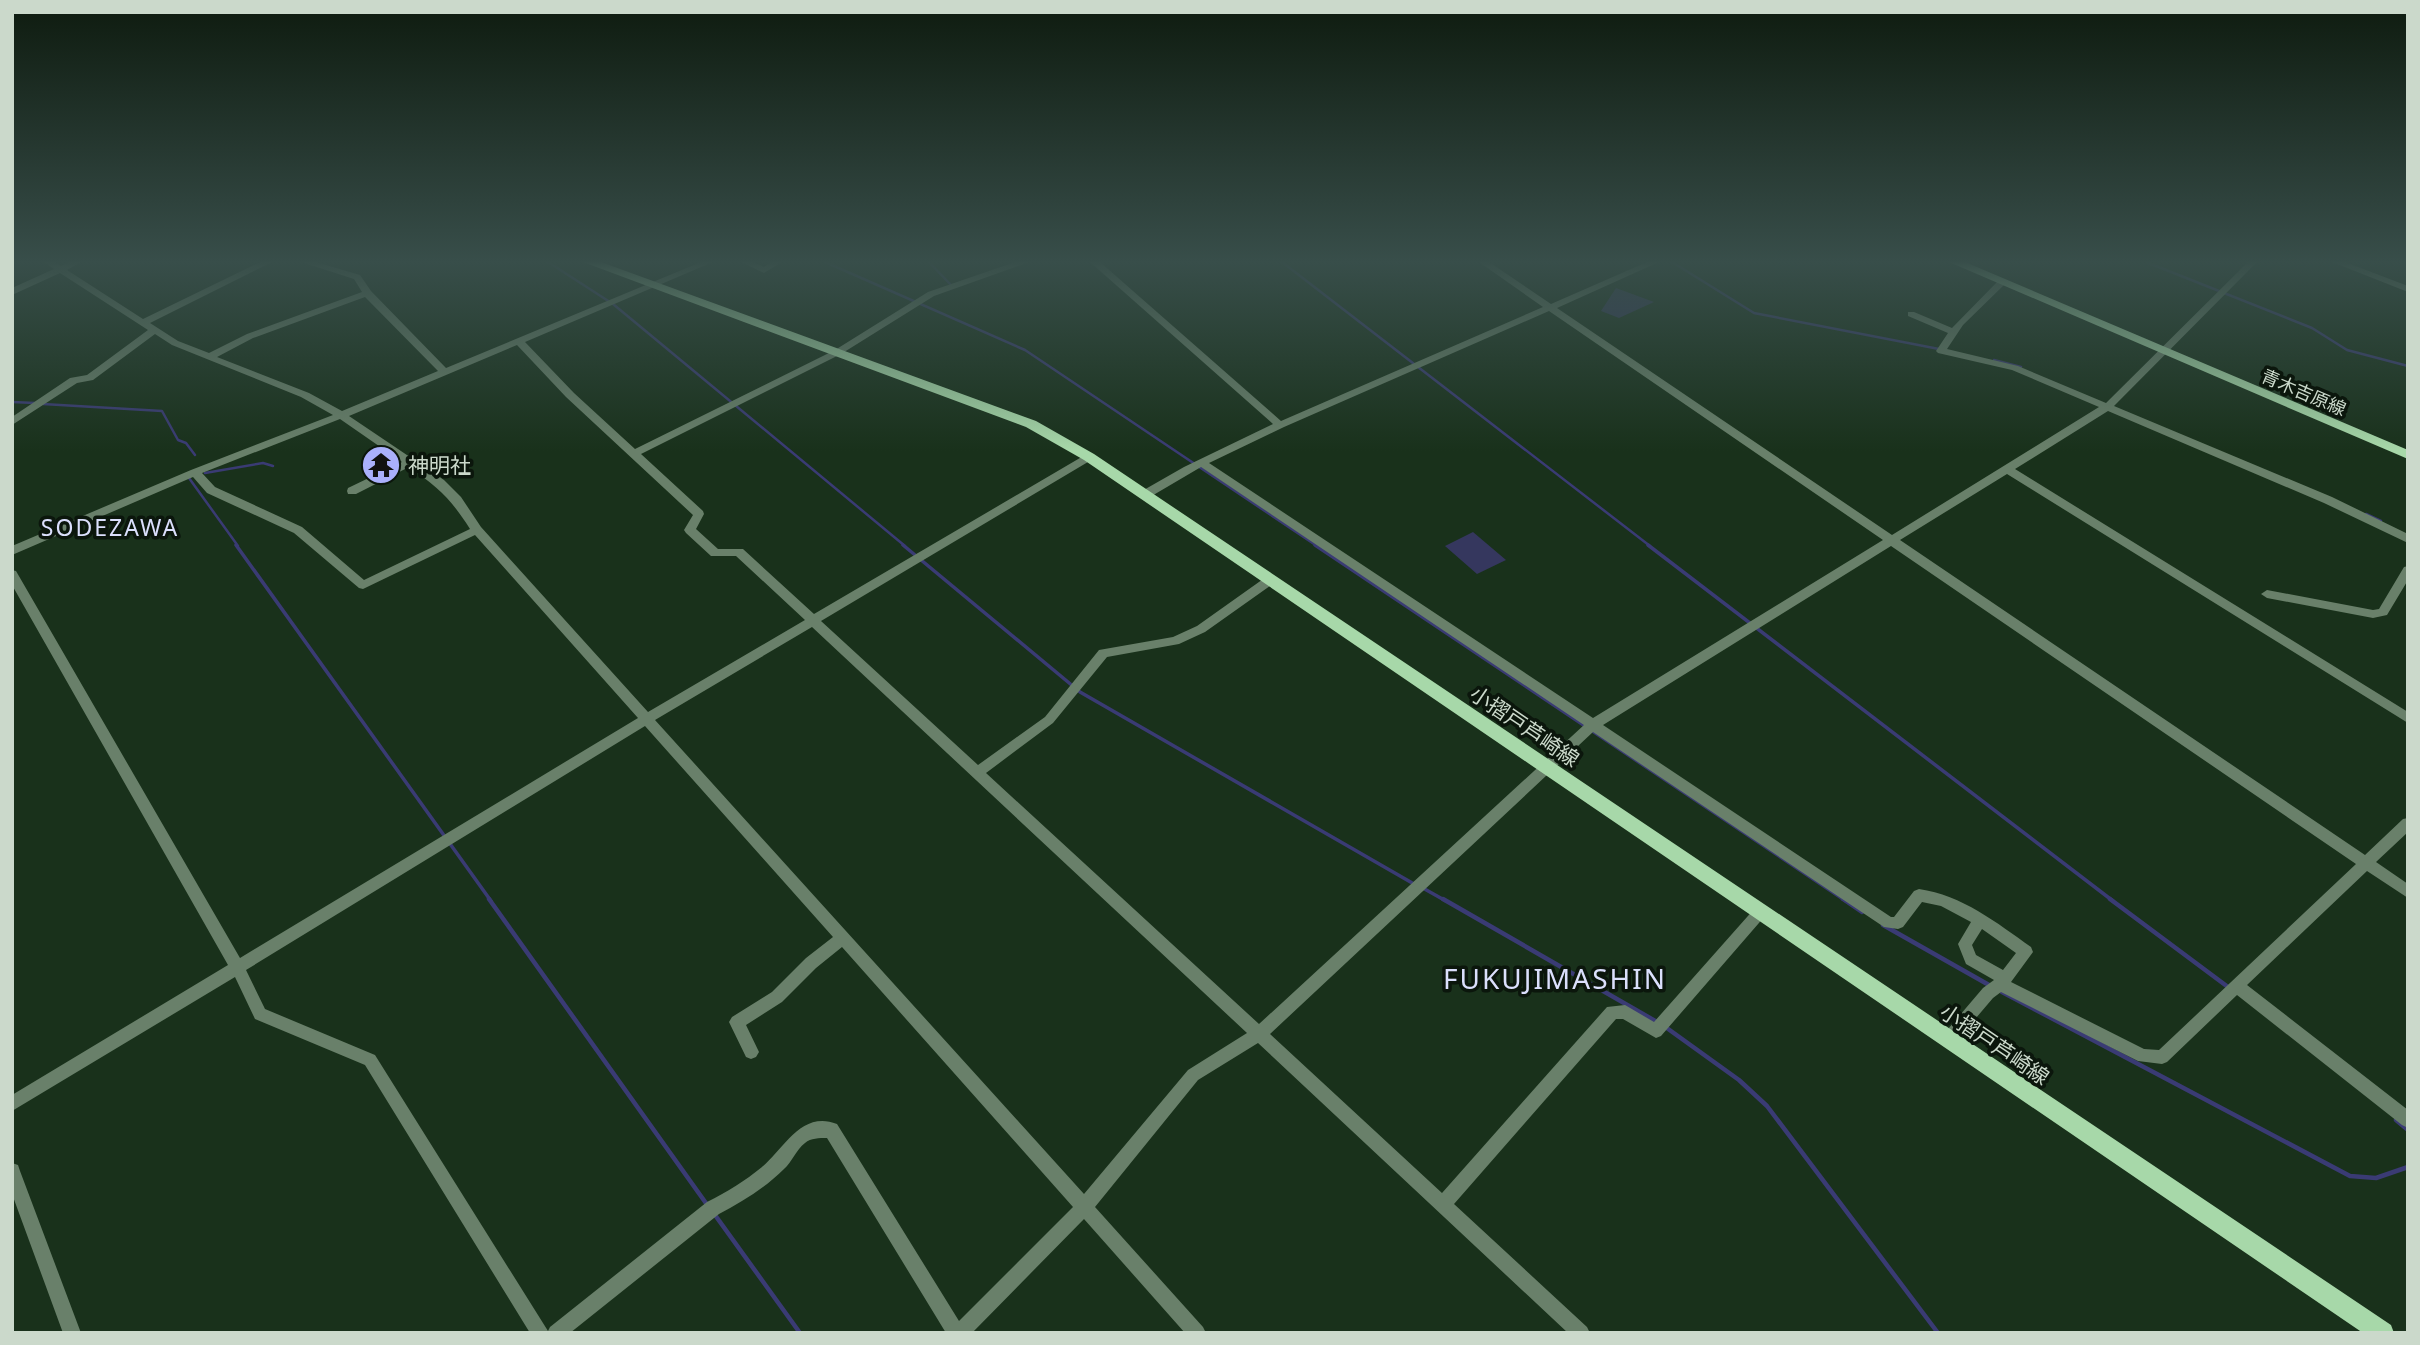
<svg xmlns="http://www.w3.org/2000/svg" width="2420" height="1345" font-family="'Noto Sans','Noto Sans JP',sans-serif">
<rect width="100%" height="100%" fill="#19311b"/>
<path fill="#35375e" d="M1616 288 1654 302 1619 318 1601 311Z
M1473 532 1506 560 1477 574 1445 546Z"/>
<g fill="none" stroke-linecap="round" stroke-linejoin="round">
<path stroke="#3a3b74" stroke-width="2.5" d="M548 262 613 304 905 546
M825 262 1025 350 1317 546
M929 262 951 285
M1282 262 1650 546
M1672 262 1754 313 1939 349
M2146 262 2312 328 2347 350 2408 366
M1994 360 2021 367
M12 402 35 403
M43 404 162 411 178 440 186 443 195 455
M205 473 263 463 273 466
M189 478 238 546
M2366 514 2381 521"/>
<path stroke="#3a3b74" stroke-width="3.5" d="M236 545 491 901
M903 545 1080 692 1414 884
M1315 545 1846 901
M1648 545 2113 901
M1421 887 1446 901"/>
<path stroke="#3a3b74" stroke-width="4.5" d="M489 899 708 1206
M1443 899 1657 1022
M1843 899 1862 912
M2110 899 2228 987
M1883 925 1989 985
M2002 992 2350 1176 2376 1178 2408 1167
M1664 1026 1739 1080 1767 1106 1938 1333
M2396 1120 2408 1130
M715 1215 800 1333"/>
<path fill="#69806a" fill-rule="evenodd" d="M44 262H55L61 266 69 262H81L67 270 143 319 260 262H272L150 323 178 341 209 353 247 334 362 292 354 279 301 262H316L360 275 371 291 446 368 701 262H713L525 342 574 393 635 449 835 350 928 292 1015 262H1029L934 296 841 354 641 454 703 511 704 514 696 529 718 549H743L814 614 1085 455H1093L1094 457 1093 459 821 621 978 765 1045 717 1099 650 1173 637 1197 626 1266 577H1274L1276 580 1274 583 1205 632 1179 644 1107 657 1053 723 986 773 1259 1024 1584 725 1201 467 1150 497H1142L1141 494 1142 491 1184 467 1273 424 1090 262H1100L1281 421 1543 307 1479 262H1489L1551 304 1647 262H1659L1557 308 1892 535 2099 407 2012 370 1938 353 1936 351 1948 333 1908 316V312H1914L1952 328 1999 280H2005V284L1963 325 1947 349 2018 366 2106 403 2248 262H2257L2114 406 2332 497 2408 534V543L2324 503 2108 411 2015 469 2408 712V723L2007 474 1900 540 2365 855 2403 819 2408 818V832L2376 862 2408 884V898L2367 871 2247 985 2408 1110V1128L2402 1125 2237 995 2167 1062 2162 1064 2138 1061 2001 992 1993 998 1953 1045 1948 1047 1943 1045 1940 1040 1943 1035 1983 988 1994 980 1966 964 1958 944 1971 922 1941 906 1922 902 1903 927 1898 929 1884 927 1593 732 1270 1034 1442 1193 1607 1007 1625 1005 1654 1022 1755 908 1760 906 1765 908 1767 912 1765 916 1661 1036 1656 1038 1623 1019H1616L1454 1204 1587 1327 1590 1333H1568L1258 1043 1198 1080 1095 1207 1203 1327 1206 1333H1185L1084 1219 972 1333H946L827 1138C819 1138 811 1138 805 1143 796 1150 792 1162 784 1169 765 1188 742 1202 719 1214L570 1333H530L365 1065 255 1019 235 977 12 1111V1095L228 965 12 585V570L16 571 240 958 638 718 475 535 363 589 359 588 294 533 207 493 193 477 12 555V546L191 470 333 415 301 397 172 345 155 334 93 380 77 383 12 425V417L70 378 87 375 148 330 60 273 12 295V288L54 269ZM365 297 438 371 342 411 309 393 217 357 253 338ZM1549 311 1883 540 1593 718 1209 463 1284 427ZM517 345 566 397 693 515 684 530 686 533 711 556H736L805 620 648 712 481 527 461 497 444 480 349 416ZM340 419 402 462 348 488 347 491 348 494H356L409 467C438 487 451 499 470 529L364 580 302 527 215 487 202 473ZM1891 546 2356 864 2159 1050 2144 1049 2011 982 2033 952 2031 947C1997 923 1962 895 1919 889L1914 891 1894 917H1891L1603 725ZM812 627 1247 1033 1188 1070 1084 1194 655 720ZM645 726 833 937 806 958 772 992 732 1017 729 1022 746 1057 751 1059 756 1057 759 1052 746 1025 782 1002 816 968 842 947 1073 1207 959 1321 837 1124C801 1110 784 1149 762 1167 745 1181 727 1192 707 1202L550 1327 548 1331 375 1055 265 1009 246 970ZM1982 929 2016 953 2003 970 1976 955 1972 945Z
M741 262H753L764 267 771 262H782L764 273Z
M2332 262H2345L2408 286V292Z
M2408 566V580L2387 615 2373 618 2267 598 2261 594 2267 590 2373 610 2379 609 2404 567Z
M12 1163 18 1165 20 1171 81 1333H63L12 1194Z"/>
<path fill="#a7d8a9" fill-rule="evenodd" d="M583 262H601L1036 421 1094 454 2391 1325 2394 1333H2363L1084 460 1026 427Z
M1949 262H1965L2408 450V459Z"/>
</g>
<linearGradient id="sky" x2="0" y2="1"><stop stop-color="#0e1b0f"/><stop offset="0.58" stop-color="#384e4a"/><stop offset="1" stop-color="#384e4a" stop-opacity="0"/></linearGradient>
<rect width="2420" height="451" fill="url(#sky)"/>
<defs>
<g id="temple-disc" transform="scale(2.0125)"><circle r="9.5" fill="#aab0fc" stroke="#0b160c"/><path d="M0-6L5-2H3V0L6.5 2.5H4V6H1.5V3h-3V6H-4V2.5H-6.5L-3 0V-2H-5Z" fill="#111"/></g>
</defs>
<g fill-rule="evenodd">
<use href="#temple-disc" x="381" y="465"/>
</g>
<g text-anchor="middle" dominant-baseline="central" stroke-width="7" stroke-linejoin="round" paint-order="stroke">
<g font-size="18" fill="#cbd9cb" stroke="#0b160c">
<text transform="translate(2304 392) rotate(23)">青木吉原線</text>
</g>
<g font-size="21" fill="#cbd9cb" stroke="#0b160c" text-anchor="start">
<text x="408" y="465">神明社</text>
</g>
<g font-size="21" fill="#cbd9cb" stroke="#0b160c">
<text transform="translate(1525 726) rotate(34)">小摺戸芦崎線</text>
<text transform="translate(1995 1044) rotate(34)">小摺戸芦崎線</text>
</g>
<g font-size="23" letter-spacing="2" fill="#dbdffc" stroke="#0b160c">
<text x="110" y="527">SODEZAWA</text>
</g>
<g font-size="28" letter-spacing="2" fill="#dbdffc" stroke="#0b160c">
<text x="1555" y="978">FUKUJIMASHIN</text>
</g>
</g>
<rect width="2420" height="1345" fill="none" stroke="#cbd9cb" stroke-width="28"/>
</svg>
